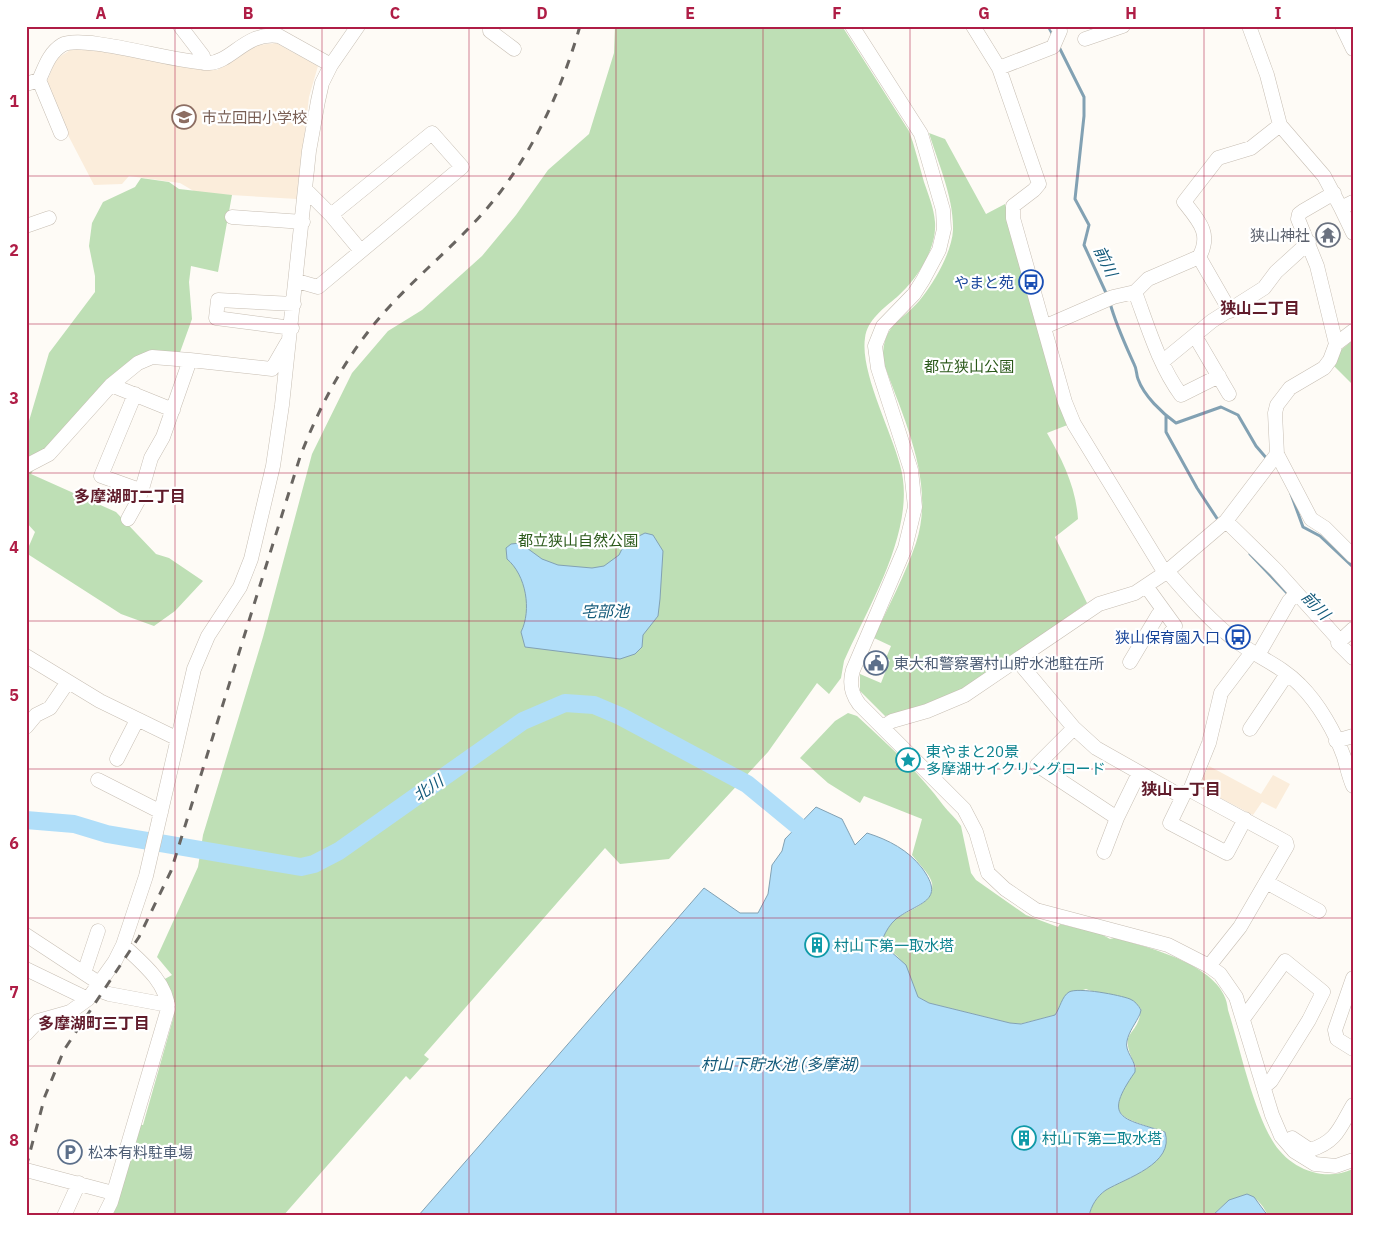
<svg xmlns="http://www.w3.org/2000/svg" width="1379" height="1242" font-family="'IBM Plex Sans','Noto Sans JP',sans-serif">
<rect width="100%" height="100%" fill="#fefbf6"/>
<path fill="#fbeddb" d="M276 43 318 66 309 97 297 199 197 193 180 183 129 176 122 184 94 185 69 137 46 84 56 59 75 47 217 70 258 45Z
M1209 766 1261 794 1273 775 1290 784 1276 809 1262 802 1253 815 1201 788 1199 784Z"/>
<path fill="#bedfb5" d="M615 26H842L909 131C915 147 919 165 924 182 928 194 934 208 935 222 937 250 916 280 897 297 884 308 867 320 865 338 860 372 891 430 900 465 918 527 869 605 844 661L841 678 829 694 817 683 768 752 669 859 620 864 605 848 424 1055 429 1059 410 1080 406 1076 283 1216H111L115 1210 141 1125H143L173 1019 174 1006 163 980 172 975 157 957 198 867 203 835 263 637 312 454 352 373 388 331 422 310 482 256 516 215 548 170 589 134 614 53Z
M929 133 945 139 986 214 1005 204 1064 411 1070 424 1047 433C1062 459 1076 487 1078 519L1055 537 1087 603 963 691 917 709 885 716 860 691V674L881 683 890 660 886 658 891 646 874 638C888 607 905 575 916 543 936 482 903 418 883 361 882 321 903 323 923 296 936 279 952 251 953 230 954 198 938 163 929 133Z
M141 178 169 182 179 189 232 195 218 272 191 266 189 282 192 319 179 355 136 359 44 452 31 474 116 512 156 554 169 558 203 581 175 611 154 626 121 614 26 553 35 532 26 522 29 421 49 353 95 292V276L89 246 92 223 103 202 135 187Z
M1353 340V385L1334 366 1341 350Z
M848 713 857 716C887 744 919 772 943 805 949 813 956 818 961 826L971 873 976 880 1026 915 1058 927 1060 924 1101 934 1110 939 1114 938C1148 947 1226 966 1228 1010 1240 1048 1252 1106 1272 1140 1288 1168 1323 1183 1353 1169V1216H1268C1253 1183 1232 1196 1212 1216H1089C1091 1206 1097 1196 1106 1190 1125 1178 1175 1164 1165 1132 1114 1115 1106 1118 1136 1067 1116 1027 1138 1040 1141 1009 1130 993 1103 996 1086 989L1065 996 1055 1015 1020 1024 1010 1023 929 1003 918 997C911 983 909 969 898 957 892 951 885 948 883 938 886 931 890 924 896 919 909 909 935 904 932 883 930 874 917 862 912 855L922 819 864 796 860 803 828 783 800 758 835 721Z"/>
<path fill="#b0def9" stroke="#82a1b3" d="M645 533 653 535 663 551 660 599 658 616 643 635 642 647 635 654 620 659 525 647 521 632C532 610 526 575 507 559L506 548 511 544 520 543 542 559 558 565 592 568 604 566 619 555 625 543Z
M816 807 842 819 855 845 867 833C889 840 908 850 922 868 947 902 918 902 896 919 890 924 886 931 883 938L889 950 906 965 918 997 929 1003 1010 1023 1021 1024 1055 1015C1060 1008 1062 996 1069 992 1078 987 1120 995 1130 999 1135 1001 1138 1005 1141 1010L1140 1014C1136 1023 1129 1031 1127 1041 1124 1052 1137 1061 1135 1072 1102 1119 1122 1118 1165 1132 1175 1164 1126 1178 1106 1190 1097 1196 1091 1206 1089 1216H418L704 888 740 913H758L768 894 772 865 782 851 785 839Z
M1247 1194 1254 1197 1268 1216H1212L1229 1200Z"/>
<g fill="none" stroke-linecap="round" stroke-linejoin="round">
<path stroke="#82a1b3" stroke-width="3" d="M1048 26 1053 35
M1059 47 1084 97V116L1075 199 1089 225 1084 245 1107 295
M1110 303C1116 325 1125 344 1134 364 1137 369 1136 374 1138 379 1144 396 1162 413 1176 423L1221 407 1238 415 1256 446 1268 460
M1166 416V432L1197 488 1220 523
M1291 494 1303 527 1320 536 1353 567
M1250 554 1287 593"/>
<path stroke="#b0def9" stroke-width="18" d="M26 820 74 824 107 834 301 867 314 864 339 851 523 721 565 703 594 705 620 716 747 784 798 826"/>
<g stroke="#c7beb3" stroke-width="15">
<path id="minor" d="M180 26 203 56 204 63
M490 26V31L514 49
M852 26 921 134 943 210 944 229 939 250 923 280 914 294 883 326 875 346 878 368 911 470 915 507 905 548 853 670C849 683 851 693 859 704L964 809 976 832 988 873 1005 889 1036 910 1168 945 1209 966 1220 974 1236 997 1272 1115 1281 1136 1294 1151 1315 1164 1336 1166 1353 1160
M973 26 999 68 1039 184 1034 190 1013 206V218L1065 402 1074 424 1165 573
M1249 26 1267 75 1280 125 1324 176 1341 208
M1342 26 1353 49
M1085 39 1123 26
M999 68 1053 47 1060 31 1057 26
M39 80 61 133
M26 84 39 80C45 67 49 53 62 45 82 33 180 64 209 63 232 62 246 31 279 36L331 65
M305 189 331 215 361 251
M1334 193 1303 211 1299 214 1298 219 1317 266 1336 344
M1353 202 1341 208 1353 233
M232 217 303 222
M26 226 49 218
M1199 257C1212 234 1199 221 1184 202L1218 158 1251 148 1280 125
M297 281 318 287 462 167 432 133 331 215
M1135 292C1148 327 1159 365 1181 395L1219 376
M1044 327 1113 297 1135 292 1148 279 1199 257 1230 311
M292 328 216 318 218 300 294 304
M1353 331 1336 344 1330 360 1324 368 1290 388 1277 405 1275 413 1277 454 1311 519 1325 528 1353 556
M1195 336 1229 394
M1162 362 1212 321 1264 288 1276 272 1309 242
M111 385 173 410
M135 394 101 476 140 490
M26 466 49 454 111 385 138 363 152 357 190 360
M128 519 139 499 151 458 163 437 190 360 272 369 287 343
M1226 521 1276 570 1340 641
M1168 572C1188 595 1210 621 1235 640 1256 657 1281 665 1300 685 1319 704 1335 732 1344 757 1347 767 1349 777 1353 786
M1146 586 1175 626 1168 637
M1353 629 1338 643 1353 658
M1258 655 1289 601 1296 594
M26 656 100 701 176 738
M1017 660 1074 728 1096 748 1179 795 1190 790 1209 743 1221 693 1252 652
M1130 662 1158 615 1163 610
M26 727 36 715 50 708 67 683
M883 727 892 721 927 711 965 695 1099 604 1135 593 1165 573 1226 521 1277 454
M1074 728 1037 765 1117 818
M1250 729 1287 674
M1336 741 1353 736
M117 759 137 720
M98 780 161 812
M1190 790 1286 842 1287 846 1240 927 1209 966
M1184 794 1170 823 1227 853 1245 819
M1104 852 1117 818 1139 773
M1266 882 1319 911
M26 935 99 983
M26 969 88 999
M84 973 98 931
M1353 978 1335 1030 1337 1039 1353 1049
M95 989 109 994 168 1005
M1243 1019 1285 961 1323 992 1309 1020 1271 1081 1264 1087
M26 1034 38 1021 70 1012 88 999 115 961 123 945 146 876 194 669 208 636 240 587 251 559 273 466 282 405 309 151 318 101 322 83 331 65 358 26
M1292 1138 1310 1150C1337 1142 1340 1127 1353 1105
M26 1170 113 1193
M64 1216 79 1183
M104 1216 111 1202 168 1009C167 982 141 962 123 945"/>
</g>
<use href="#minor" stroke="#fff" stroke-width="14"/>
<path stroke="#696561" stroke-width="3" stroke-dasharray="9 9" stroke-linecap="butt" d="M26 1167 45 1096 64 1050 139 937 171 871 300 457C321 402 349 350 390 306 425 268 466 236 498 195 537 144 562 88 580 26"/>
</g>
<path fill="none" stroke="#af1d46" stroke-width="1" stroke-opacity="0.55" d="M175 26V1216M322 26V1216M469 26V1216M616 26V1216M763 26V1216M910 26V1216M1057 26V1216M1204 26V1216M26 176H1353M26 324H1353M26 473H1353M26 621H1353M26 769H1353M26 918H1353M26 1066H1353"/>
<defs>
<g id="school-ring" transform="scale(1.25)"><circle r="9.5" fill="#fff" stroke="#8d6e63" stroke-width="1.5"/><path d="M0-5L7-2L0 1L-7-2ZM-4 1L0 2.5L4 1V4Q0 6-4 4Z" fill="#8d6e63"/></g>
<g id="temple-ring" transform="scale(1.25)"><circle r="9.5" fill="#fff" stroke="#6b7280" stroke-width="1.5"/><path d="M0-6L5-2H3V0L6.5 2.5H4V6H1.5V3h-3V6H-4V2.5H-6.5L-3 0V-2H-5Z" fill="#6b7280"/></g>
<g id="bus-ring" transform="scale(1.25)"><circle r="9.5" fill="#fff" stroke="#1a4fb4" stroke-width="1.5"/><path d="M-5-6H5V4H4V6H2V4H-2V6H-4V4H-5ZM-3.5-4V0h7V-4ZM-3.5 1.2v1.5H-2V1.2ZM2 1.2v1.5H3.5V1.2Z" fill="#1a4fb4"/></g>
<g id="civic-ring" transform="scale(1.25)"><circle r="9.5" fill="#fff" stroke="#5c6f8a" stroke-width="1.5"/><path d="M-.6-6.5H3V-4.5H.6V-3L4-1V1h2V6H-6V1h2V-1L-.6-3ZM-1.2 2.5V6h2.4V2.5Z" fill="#5c6f8a"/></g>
<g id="sight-ring" transform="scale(1.25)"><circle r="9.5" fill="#fff" stroke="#0f9aa8" stroke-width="1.5"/><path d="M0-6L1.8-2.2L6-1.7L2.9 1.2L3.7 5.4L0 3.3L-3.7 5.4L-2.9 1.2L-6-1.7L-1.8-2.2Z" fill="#0f9aa8"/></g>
<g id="building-ring" transform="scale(1.25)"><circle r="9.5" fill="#fff" stroke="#0f9aa8" stroke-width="1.5"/><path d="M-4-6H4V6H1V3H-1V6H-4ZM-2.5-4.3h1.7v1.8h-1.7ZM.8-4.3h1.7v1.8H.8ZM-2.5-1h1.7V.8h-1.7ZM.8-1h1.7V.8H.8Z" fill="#0f9aa8"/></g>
<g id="parking-ring" transform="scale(1.25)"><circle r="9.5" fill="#fff" stroke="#5c6f8a" stroke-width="1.5"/><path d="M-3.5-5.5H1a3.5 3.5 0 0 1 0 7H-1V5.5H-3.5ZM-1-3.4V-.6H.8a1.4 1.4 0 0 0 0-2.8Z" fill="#5c6f8a"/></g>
</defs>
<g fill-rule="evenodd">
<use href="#school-ring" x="184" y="117"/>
<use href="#temple-ring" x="1328" y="235"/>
<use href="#bus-ring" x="1031" y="282"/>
<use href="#bus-ring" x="1238" y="637"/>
<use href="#civic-ring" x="876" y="663"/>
<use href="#sight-ring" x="908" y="760"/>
<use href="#building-ring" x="817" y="945"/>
<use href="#building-ring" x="1024" y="1138"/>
<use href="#parking-ring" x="70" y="1152"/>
</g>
<g text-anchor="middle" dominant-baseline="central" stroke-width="4.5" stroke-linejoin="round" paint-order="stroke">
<g font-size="15" fill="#785e54" stroke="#fff" text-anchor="start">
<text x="202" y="117">市立回田小学校</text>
</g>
<g font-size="15" fill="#5b616d" stroke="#fff" text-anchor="end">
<text x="1310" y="235">狭山神社</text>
</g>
<g font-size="15" fill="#164399" stroke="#fff" text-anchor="end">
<text x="1014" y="282">やまと苑</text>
<text x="1220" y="637">狭山保育園入口</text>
</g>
<g font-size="15" fill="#2b591a" stroke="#fff">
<text x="969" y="366">都立狭山公園</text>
<text x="578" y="540">都立狭山自然公園</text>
</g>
<g font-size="15" fill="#4e5e75" stroke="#fff" text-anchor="start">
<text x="894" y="663">東大和警察署村山貯水池駐在所</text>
<text x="88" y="1152">松本有料駐車場</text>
</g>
<g font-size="15" fill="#0d838f" stroke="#fff" text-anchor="start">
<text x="926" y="751">東やまと20景<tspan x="926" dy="17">多摩湖サイクリングロード</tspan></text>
<text x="834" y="945">村山下第一取水塔</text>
<text x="1042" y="1138">村山下第二取水塔</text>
</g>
<g font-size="16" font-style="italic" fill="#145a7a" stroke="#fff">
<text transform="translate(1106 261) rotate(64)">前川</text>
<text transform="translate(1316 605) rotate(46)">前川</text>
<text x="605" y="611">宅部池</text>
<text transform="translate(428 788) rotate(-35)">北川</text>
<text x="780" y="1064">村山下貯水池 (多摩湖)</text>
</g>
<g font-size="16" font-weight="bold" fill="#601b2a" stroke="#fff">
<text x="1260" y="308">狭山二丁目</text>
<text x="130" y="496">多摩湖町二丁目</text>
<text x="1181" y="789">狭山一丁目</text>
<text x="94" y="1023">多摩湖町三丁目</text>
</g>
</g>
<rect width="1379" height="1242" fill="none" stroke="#ffffff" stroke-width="55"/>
<rect x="28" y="28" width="1324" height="1186" fill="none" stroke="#af1d46" stroke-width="2"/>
<g font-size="16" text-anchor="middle" font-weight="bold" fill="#af1d46">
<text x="101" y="19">A</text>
<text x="248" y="19">B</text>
<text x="395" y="19">C</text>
<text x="542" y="19">D</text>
<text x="690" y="19">E</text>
<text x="837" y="19">F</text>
<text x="984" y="19">G</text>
<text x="1131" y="19">H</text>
<text x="1278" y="19">I</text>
<text x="14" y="107">1</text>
<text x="14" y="256">2</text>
<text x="14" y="404">3</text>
<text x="14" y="553">4</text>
<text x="14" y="701">5</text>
<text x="14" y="849">6</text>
<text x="14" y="998">7</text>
<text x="14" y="1146">8</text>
</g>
</svg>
